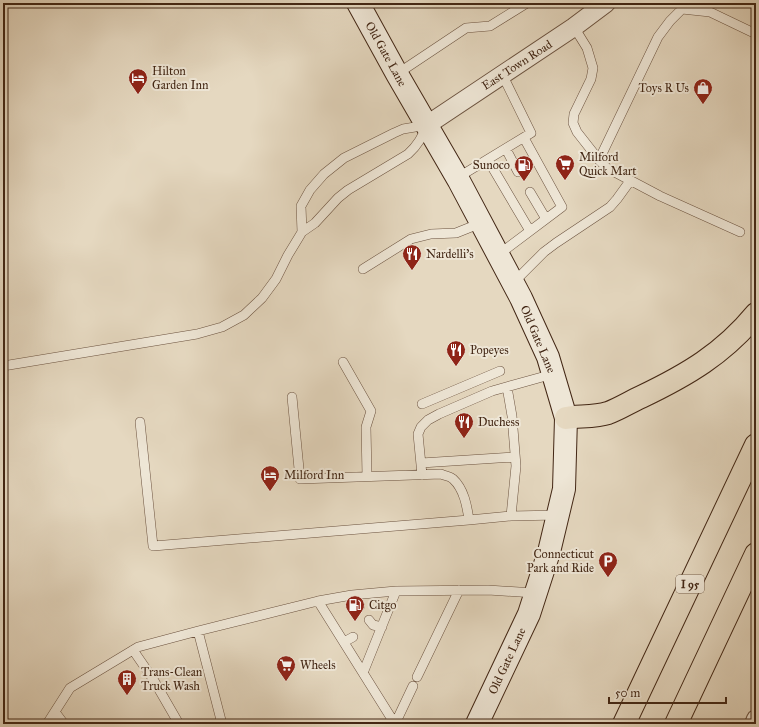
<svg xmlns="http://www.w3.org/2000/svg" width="759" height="727" font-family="'IM FELL Great Primer',serif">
<rect width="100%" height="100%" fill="#e5d8c0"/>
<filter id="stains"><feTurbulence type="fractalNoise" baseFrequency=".005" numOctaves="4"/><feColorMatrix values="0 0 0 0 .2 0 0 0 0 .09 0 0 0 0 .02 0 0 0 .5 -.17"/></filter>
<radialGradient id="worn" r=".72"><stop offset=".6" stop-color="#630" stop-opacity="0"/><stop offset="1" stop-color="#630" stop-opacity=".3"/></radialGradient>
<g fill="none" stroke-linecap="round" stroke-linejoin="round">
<g stroke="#6b523f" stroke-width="10">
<path id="lane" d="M678 3 682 9 710 12 756 34
M574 27 587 48 593 68 591 79 574 114 573 123 577 132 599 160 607 168 660 196 740 232
M397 74 466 28 490 26 527 3
M506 149 518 172
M488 160 530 231
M599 160 658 37 670 21 682 9
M457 178 531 133 502 74
M530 192 546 219
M498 255 562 207 524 138
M363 269 411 239 431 234 456 233 481 223
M513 283 544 252 556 243 610 207 617 199 630 181
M343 362 371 411 366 427 367 476
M3 366 197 334 222 327 244 315 262 298 276 279 288 255 302 232 315 223 338 198 348 190 408 154C418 145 422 137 427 125L403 129 394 133 344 158 324 174 310 190 301 206 302 232
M507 387 512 416 516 466 511 516
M292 397 300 479 441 474C445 476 450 476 453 479 464 489 467 506 469 520L511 516 558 515
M422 404 500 371
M140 422 153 546 469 520
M421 463 515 457
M422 475 418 434 421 427 428 420 439 414 492 391 553 374
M352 595 360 606
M318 601 395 724
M369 620 373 625 382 627
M198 631 222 724
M344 642 353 637
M133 650 153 679 179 724
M363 673 396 591
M417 677 459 590
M55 712 64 724
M47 724 70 688 138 647 198 631 318 601 352 595 396 591 488 590 535 593
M395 724 413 686"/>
</g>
<g stroke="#6b523f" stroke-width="20">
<path id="street" d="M427 125 574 27 606 3
M754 724 756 719"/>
</g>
<g stroke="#422614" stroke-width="24">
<path id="secondary" d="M358 3 397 74 459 181 521 298 548 357 566 418 564 489 549 552 529 614 477 724"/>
</g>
<g stroke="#422614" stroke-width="24">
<path id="highway" d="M566 418C578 416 596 417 608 413 619 409 630 402 641 397 687 375 723 354 756 314
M624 724 756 445
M676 724 756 554"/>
</g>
<use href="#lane" stroke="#eee6d6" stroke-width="9"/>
<use href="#street" stroke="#eee6d6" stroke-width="18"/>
<use href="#secondary" stroke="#eee6d6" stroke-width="22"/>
<use href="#highway" stroke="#e5d8c0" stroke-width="22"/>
</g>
<defs>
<g id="hotel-pin" transform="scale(1)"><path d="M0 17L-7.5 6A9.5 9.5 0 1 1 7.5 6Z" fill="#8f2418" stroke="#eee6d6"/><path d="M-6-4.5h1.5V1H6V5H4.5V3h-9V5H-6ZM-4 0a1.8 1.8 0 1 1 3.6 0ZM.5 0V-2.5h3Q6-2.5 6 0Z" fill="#fff"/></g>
<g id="shop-pin" transform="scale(1)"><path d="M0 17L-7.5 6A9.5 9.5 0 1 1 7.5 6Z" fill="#8f2418" stroke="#eee6d6"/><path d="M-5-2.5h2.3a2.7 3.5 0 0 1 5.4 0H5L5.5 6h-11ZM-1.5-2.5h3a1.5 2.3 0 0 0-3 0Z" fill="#fff"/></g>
<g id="supermarket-pin" transform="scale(1)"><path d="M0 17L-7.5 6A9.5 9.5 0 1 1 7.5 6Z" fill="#8f2418" stroke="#eee6d6"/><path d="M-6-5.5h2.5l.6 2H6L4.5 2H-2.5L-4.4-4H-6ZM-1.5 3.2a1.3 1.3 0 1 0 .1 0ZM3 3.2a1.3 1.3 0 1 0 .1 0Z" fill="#fff"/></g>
<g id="fuel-pin" transform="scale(1)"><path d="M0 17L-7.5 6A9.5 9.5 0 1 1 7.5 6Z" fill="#8f2418" stroke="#eee6d6"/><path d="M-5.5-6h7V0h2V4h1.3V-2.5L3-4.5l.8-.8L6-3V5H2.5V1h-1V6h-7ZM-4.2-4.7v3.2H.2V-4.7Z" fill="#fff"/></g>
<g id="restaurant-pin" transform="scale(1)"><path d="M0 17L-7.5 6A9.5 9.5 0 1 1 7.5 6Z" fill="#8f2418" stroke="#eee6d6"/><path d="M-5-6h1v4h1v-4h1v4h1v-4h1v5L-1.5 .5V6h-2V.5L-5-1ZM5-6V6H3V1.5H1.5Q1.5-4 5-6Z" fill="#fff"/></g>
<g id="parking-pin" transform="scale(1)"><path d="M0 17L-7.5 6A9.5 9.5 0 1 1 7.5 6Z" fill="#8f2418" stroke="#eee6d6"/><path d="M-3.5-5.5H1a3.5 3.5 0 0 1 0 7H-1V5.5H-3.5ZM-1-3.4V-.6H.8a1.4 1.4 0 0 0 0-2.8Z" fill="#fff"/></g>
<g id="building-pin" transform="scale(1)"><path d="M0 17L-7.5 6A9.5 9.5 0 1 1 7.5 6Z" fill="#8f2418" stroke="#eee6d6"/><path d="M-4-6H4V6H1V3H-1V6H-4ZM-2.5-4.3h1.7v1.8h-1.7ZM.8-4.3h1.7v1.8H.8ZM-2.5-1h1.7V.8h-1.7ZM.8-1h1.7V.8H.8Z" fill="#fff"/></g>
</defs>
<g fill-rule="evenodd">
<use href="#hotel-pin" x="138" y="78"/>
<use href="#shop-pin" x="703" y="88"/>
<use href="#supermarket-pin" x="565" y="164"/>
<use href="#fuel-pin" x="524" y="165"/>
<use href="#restaurant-pin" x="412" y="254"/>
<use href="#restaurant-pin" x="456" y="350"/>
<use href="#restaurant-pin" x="464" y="422"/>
<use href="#hotel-pin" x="270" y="475"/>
<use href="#parking-pin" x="608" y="561"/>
<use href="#fuel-pin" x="355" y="605"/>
<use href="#supermarket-pin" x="286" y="665"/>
<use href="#building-pin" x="127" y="679"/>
</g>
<g text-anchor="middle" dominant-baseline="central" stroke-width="4" stroke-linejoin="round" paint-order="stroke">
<rect fill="#eee6d6" stroke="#76604e" stroke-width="1" x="676" y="575" width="28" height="18" rx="3"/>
<g font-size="11" font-weight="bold" fill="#422614">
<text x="690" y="584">I 95</text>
</g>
<g font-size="12" fill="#422614" stroke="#eee6d6">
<text transform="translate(386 54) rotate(61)">Old Gate Lane</text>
<text transform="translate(517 65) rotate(-33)">East Town Road</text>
<text transform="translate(538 339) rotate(67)">Old Gate Lane</text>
<text transform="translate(507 661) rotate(-65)">Old Gate Lane</text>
</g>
<g font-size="12" fill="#422614" stroke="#eee6d6" text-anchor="start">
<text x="152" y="71">Hilton<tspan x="152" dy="14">Garden Inn</tspan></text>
<text x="689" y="88" text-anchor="end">Toys R Us</text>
<text x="579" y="157">Milford<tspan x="579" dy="14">Quick Mart</tspan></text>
<text x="510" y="165" text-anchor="end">Sunoco</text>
<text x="426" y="254">Nardelli’s</text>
<text x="470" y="350">Popeyes</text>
<text x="478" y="422">Duchess</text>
<text x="284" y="475">Milford Inn</text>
<text x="594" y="554" text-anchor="end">Connecticut<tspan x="594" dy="14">Park and Ride</tspan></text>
<text x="369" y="605">Citgo</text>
<text x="300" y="665">Wheels</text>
<text x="141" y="672">Trans-Clean<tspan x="141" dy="14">Truck Wash</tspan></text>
</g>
</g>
<rect width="759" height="727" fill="none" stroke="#e5d8c0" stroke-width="16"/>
<rect x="4" y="4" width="751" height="719" fill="none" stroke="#422614" stroke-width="2"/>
<rect x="8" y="8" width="743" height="711" fill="none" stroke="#422614"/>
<path d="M609 697v6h117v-6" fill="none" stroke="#422614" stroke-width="2"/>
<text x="615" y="697" font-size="12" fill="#422614" stroke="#eee6d6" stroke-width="3" paint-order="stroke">50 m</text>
<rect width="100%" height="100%" filter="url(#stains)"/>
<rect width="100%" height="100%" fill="url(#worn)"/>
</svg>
